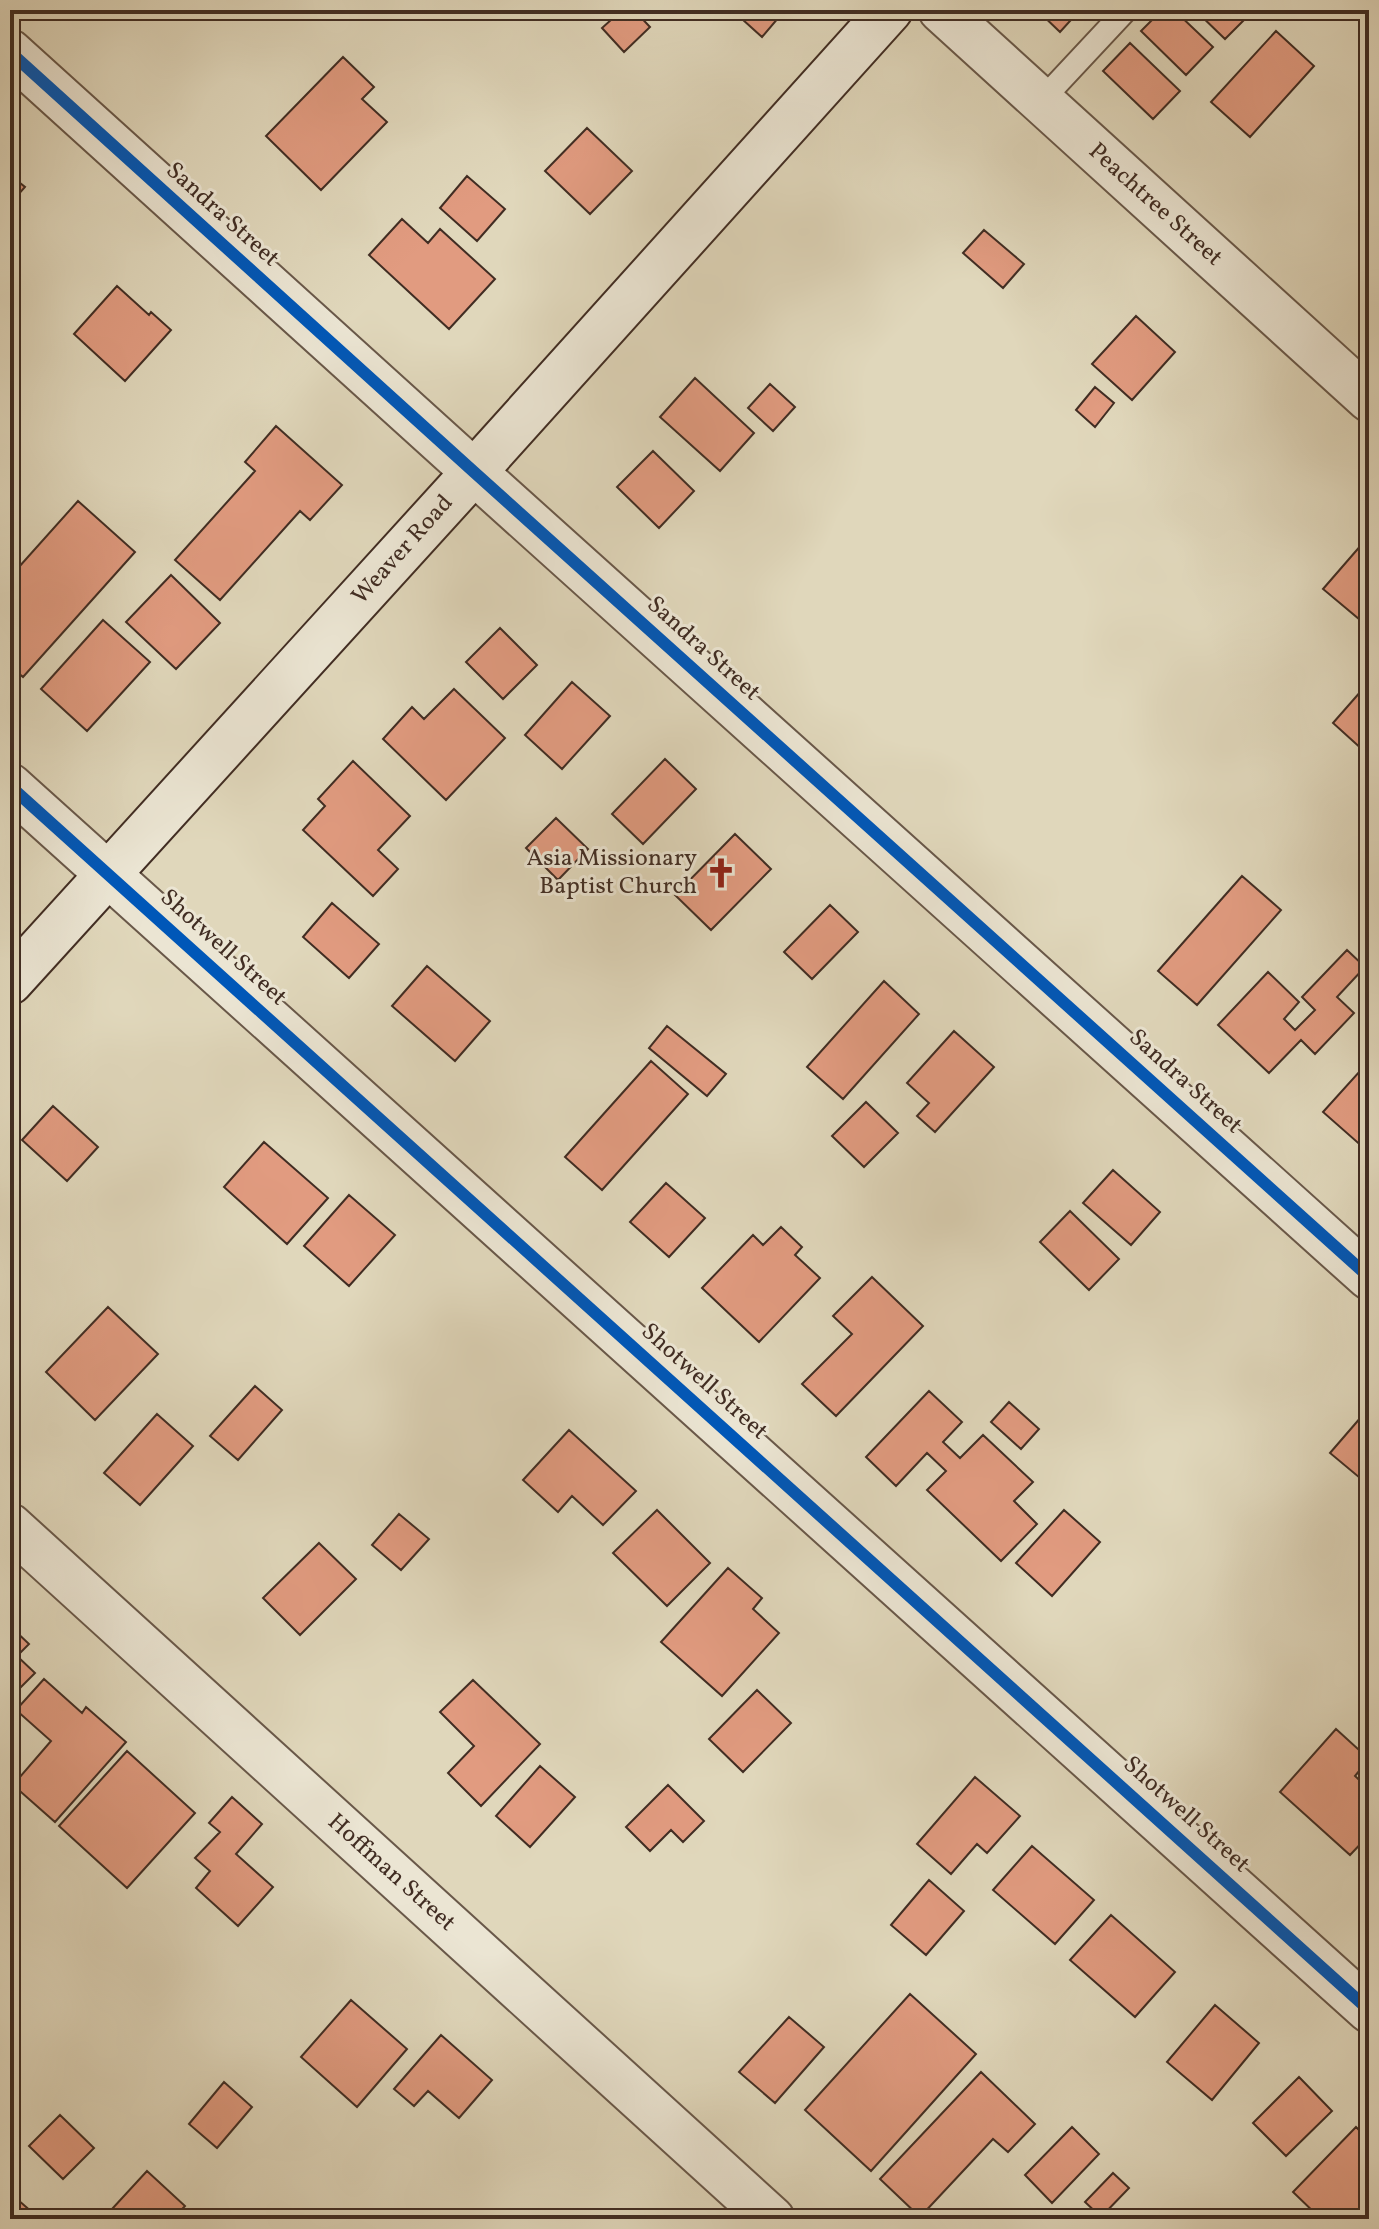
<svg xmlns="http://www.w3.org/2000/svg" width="1379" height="2229" font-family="Vollkorn,serif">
<rect width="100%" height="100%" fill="#e0d7bb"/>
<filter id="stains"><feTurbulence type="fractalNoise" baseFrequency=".0025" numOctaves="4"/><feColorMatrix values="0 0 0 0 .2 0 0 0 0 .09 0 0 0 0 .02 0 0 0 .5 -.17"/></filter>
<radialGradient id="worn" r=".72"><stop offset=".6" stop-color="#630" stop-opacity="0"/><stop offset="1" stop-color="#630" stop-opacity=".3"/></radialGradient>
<path fill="#e19b80" stroke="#412d23" stroke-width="2" d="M622 10H634L650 27 624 52 602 28Z
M732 10H785L762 37Z
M1037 10H1080L1060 32Z
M1162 10H1174L1213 47 1186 75 1141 31Z
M1195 10H1252L1253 11 1225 39Z
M1276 31 1314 66 1250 137 1211 102Z
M1130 43 1180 91 1153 119 1103 71Z
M343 57 374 87 362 99 387 122 321 190 266 136Z
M587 128 632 171 590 214 545 171Z
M10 175 25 187 10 204Z
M467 176 505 209 477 241 440 208Z
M402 219 428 243 440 229 495 279 449 329 369 255Z
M984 230 1024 264 1003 288 963 253Z
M117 286 149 315 151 312 171 330 125 381 74 334Z
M1136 316 1175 352 1132 400 1092 364Z
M695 378 754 433 720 471 660 417Z
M770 384 795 407 773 431 748 408Z
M1095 387 1114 403 1095 427 1076 410Z
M276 426 342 485 310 520 300 511 220 600 175 560 255 471 245 462Z
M653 451 694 491 659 528 617 487Z
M78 501 135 552 23 677 10 666V577Z
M1369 536V607L1359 619 1323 589Z
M171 575 220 623 176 669 126 622Z
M103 620 150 662 87 731 41 689Z
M500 628 537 665 503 699 466 662Z
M572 682 610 716 562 769 525 735Z
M1369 682V745L1364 751 1333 723Z
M454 689 505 738 446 800 383 739 412 707 424 719Z
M665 759 696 789 643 844 612 814Z
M353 761 410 816 378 850 398 869 373 896 303 830 325 806 318 799Z
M556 818 588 849 558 880 526 848Z
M735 834 771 869 711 930 675 895Z
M1242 876 1281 910 1197 1005 1158 971Z
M332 903 379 944 349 978 303 937Z
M830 905 858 932 812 979 784 952Z
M1347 950 1365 967 1337 997 1354 1013 1315 1054 1301 1040 1269 1073 1218 1025 1268 972 1299 1002 1284 1019 1295 1030 1315 1010 1302 997Z
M427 966 490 1021 455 1061 392 1006Z
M884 981 919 1014 843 1099 807 1067Z
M667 1026 726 1074 707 1096 649 1048Z
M954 1031 994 1067 935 1132 917 1116 929 1103 907 1083Z
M651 1061 688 1094 602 1190 565 1157Z
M1369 1061V1145L1365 1149 1323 1112Z
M866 1102 898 1133 864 1167 832 1136Z
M53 1106 98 1147 67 1181 22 1140Z
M264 1142 328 1198 287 1244 224 1187Z
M1113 1170 1160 1212 1131 1245 1083 1203Z
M666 1183 705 1218 669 1257 630 1222Z
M349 1195 395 1235 349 1286 304 1246Z
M1070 1211 1119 1259 1089 1290 1040 1242Z
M781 1227 802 1247 795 1255 820 1278 759 1342 702 1288 753 1235 763 1245Z
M872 1277 923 1326 836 1416 802 1384 852 1334 833 1316Z
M108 1307 158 1354 95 1420 46 1372Z
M255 1386 282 1410 238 1460 210 1436Z
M929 1391 962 1422 943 1442 960 1458 983 1435 1033 1482 1014 1501 1037 1524 1001 1561 927 1490 946 1471 927 1453 896 1486 866 1457Z
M1009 1402 1039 1429 1021 1449 991 1422Z
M1368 1409 1369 1480 1366 1483 1330 1453Z
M157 1414 193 1446 140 1505 104 1473Z
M569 1430 636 1491 603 1525 572 1496 558 1512 523 1480Z
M657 1510 710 1563 667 1606 613 1553Z
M1064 1510 1100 1542 1052 1596 1016 1563Z
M399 1514 429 1539 401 1570 372 1545Z
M319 1543 356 1579 300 1635 263 1598Z
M728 1568 762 1598 753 1609 779 1633 722 1696 661 1642Z
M10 1626 29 1644 17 1656 35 1673 10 1698Z
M44 1679 82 1713 86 1707 126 1742 55 1822 13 1785 51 1741 16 1710Z
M473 1680 540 1744 481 1806 448 1773 474 1746 440 1712Z
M757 1690 791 1723 743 1772 709 1739Z
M1336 1729 1369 1759 1355 1776 1369 1789V1835L1350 1855 1280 1792Z
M127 1751 195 1813 127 1888 59 1826Z
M540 1766 575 1797 530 1847 496 1816Z
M975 1777 1020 1816 987 1853 977 1844 951 1874 917 1844Z
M668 1785 704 1821 683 1842 671 1830 650 1851 626 1827Z
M232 1797 262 1824 236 1854 273 1887 238 1926 196 1888 210 1871 195 1858 220 1832 209 1823Z
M1032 1846 1094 1900 1055 1944 993 1890Z
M929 1880 964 1911 926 1955 891 1925Z
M1111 1915 1175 1972 1135 2017 1070 1960Z
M910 1994 976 2054 871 2171 805 2110Z
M351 2000 407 2049 357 2107 301 2057Z
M1215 2005 1259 2043 1212 2100 1167 2062Z
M789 2017 824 2047 775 2103 739 2072Z
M441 2035 492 2080 459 2118 428 2091 414 2106 394 2089Z
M981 2072 1035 2124 1008 2152 993 2139 920 2217 880 2179Z
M1299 2077 1332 2111 1286 2156 1253 2123Z
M224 2082 252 2107 217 2148 189 2124Z
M60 2115 94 2148 63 2179 29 2146Z
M1072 2127 1099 2154 1052 2203 1025 2175Z
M1356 2127 1369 2140V2219H1321L1293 2192Z
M147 2171 185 2206 173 2219H123L112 2209Z
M1113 2173 1129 2188 1101 2217 1085 2202Z
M10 2193 40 2219H10Z"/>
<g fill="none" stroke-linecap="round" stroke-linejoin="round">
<g stroke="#695849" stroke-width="26">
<path id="lane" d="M1041 101 1126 10"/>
</g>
<g stroke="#695849" stroke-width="48">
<path id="street" d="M941 10 1369 399
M10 52 474 472 1369 1277
M10 786 1369 2010
M10 1526 772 2219"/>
</g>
<g stroke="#412d23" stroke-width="48">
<path id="secondary" d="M10 982 474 472 890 10"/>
</g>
<use href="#lane" stroke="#ebe5d3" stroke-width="22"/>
<use href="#street" stroke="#ebe5d3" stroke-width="44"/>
<use href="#secondary" stroke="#ebe5d3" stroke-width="44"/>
<g stroke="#ebe5d3" stroke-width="17">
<path id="cycleway" d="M10 52 474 472 1369 1277
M10 786 1369 2010"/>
</g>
<use href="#cycleway" stroke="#0057b8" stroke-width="12"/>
</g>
<defs>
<g id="church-bare" transform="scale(2.4)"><path d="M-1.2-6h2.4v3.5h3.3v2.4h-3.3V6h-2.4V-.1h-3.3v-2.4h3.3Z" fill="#8f2418" stroke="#ebe5d3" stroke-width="2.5" paint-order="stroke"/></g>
</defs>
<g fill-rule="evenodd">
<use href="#church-bare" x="721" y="873"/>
</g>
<g text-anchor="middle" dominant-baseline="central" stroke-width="6" stroke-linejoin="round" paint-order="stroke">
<g font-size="24" fill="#412d23" stroke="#ebe5d3">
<text transform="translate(1155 205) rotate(42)">Peachtree Street</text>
<text transform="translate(222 215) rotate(42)">Sandra Street</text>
<text transform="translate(403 550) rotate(-48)">Weaver Road</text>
<text transform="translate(703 649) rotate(42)">Sandra Street</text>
<text transform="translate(223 948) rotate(42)">Shotwell Street</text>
<text transform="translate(1185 1082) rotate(42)">Sandra Street</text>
<text transform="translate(704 1382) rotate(42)">Shotwell Street</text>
<text transform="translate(1186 1815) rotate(42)">Shotwell Street</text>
<text transform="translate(391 1873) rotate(42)">Hoffman Street</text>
</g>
<g font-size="24" fill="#412d23" stroke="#ebe5d3" text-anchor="end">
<text x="697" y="859">Asia Missionary<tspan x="697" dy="28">Baptist Church</tspan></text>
</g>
</g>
<rect width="1379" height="2229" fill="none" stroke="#e0d7bb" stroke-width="40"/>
<rect x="12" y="12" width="1355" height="2205" fill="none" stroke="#412d23" stroke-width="4"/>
<rect x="20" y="20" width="1339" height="2189" fill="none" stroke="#412d23" stroke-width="2"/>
<rect width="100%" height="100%" filter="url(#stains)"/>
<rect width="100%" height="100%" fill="url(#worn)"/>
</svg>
